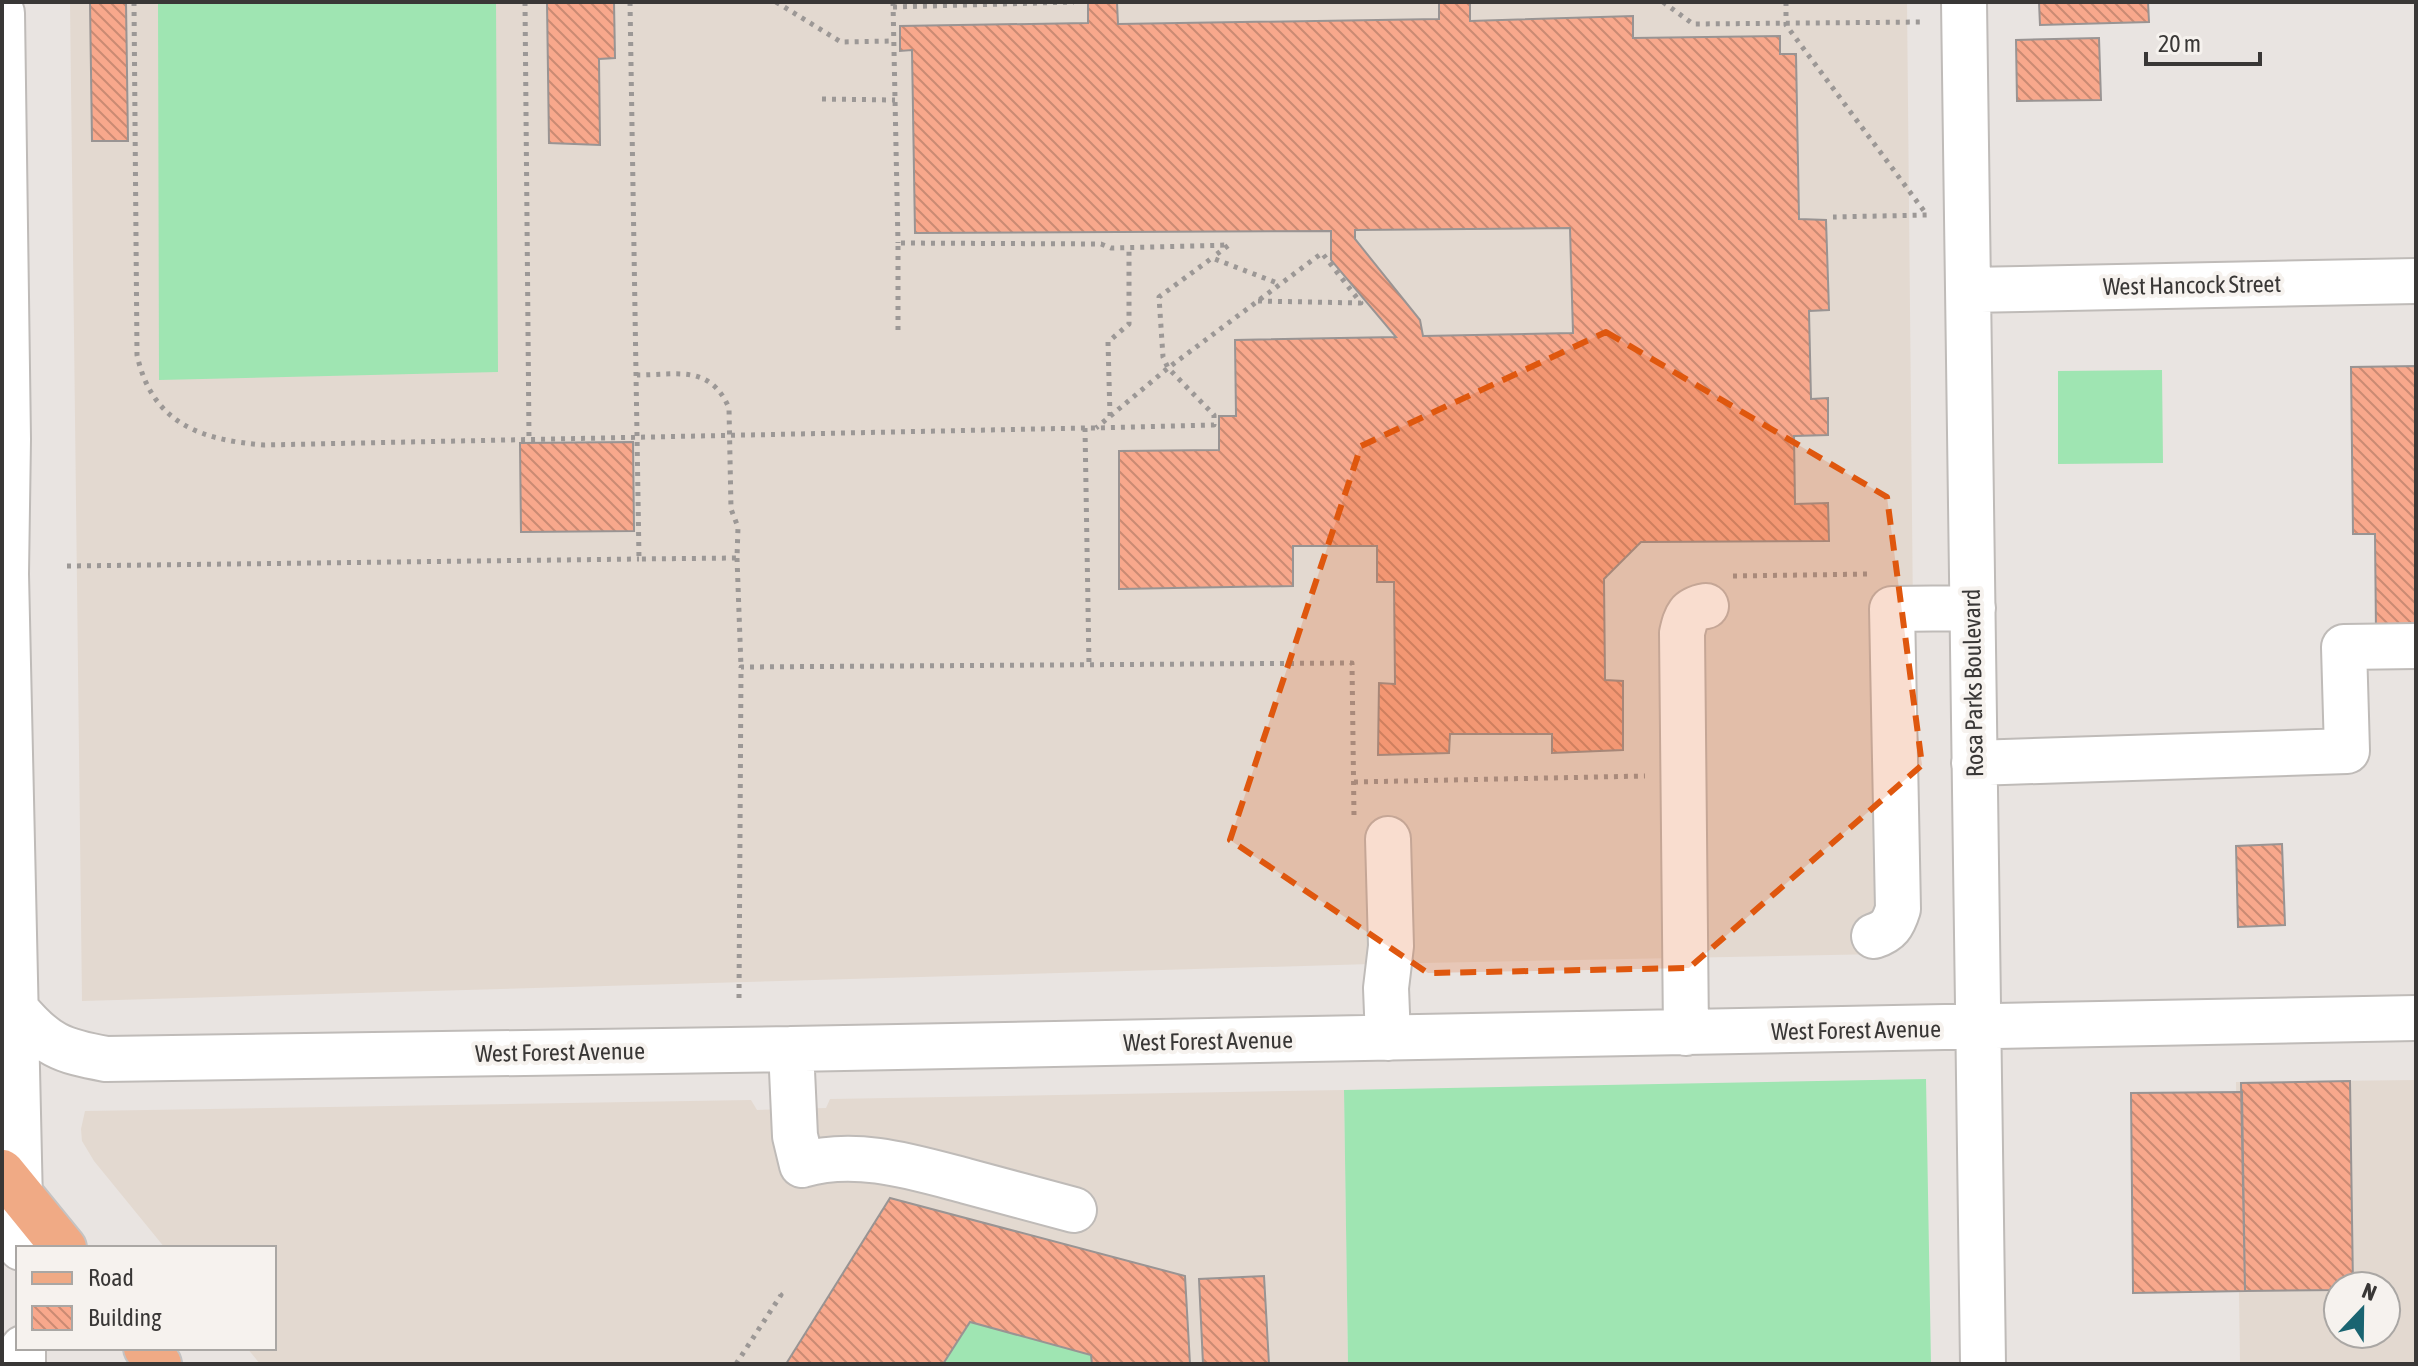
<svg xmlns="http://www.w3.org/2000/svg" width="2418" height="1366" font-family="'Asap Condensed',sans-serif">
<defs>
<pattern id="building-back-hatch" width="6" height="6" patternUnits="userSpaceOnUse" patternTransform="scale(2)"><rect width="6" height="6" fill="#f8a88c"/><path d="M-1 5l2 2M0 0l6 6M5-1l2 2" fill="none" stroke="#ca8a73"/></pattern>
</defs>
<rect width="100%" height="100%" fill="#e9e4e1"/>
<path fill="#e3d9d0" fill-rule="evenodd" d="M70 2H1907L1916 924 1912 935 1896 951 1883 954 1371 964 82 1001Z
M2416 1080V1364H2240L2236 1082ZM2338 1286H2386V1334H2338Z
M1344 1090 1348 1364H260L247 1348H274V1248H165L94 1161 82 1141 81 1129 85 1111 751 1100 757 1110 826 1108 830 1099Z"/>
<path fill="#9fe5b2" d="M158 2H496L498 372 159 380Z
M2162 370 2163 463 2058 464V371Z
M1926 1079 1931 1364H1348L1344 1090Z
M970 1322 1091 1355 1092 1364H943Z"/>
<path fill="url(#building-back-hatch)" stroke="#999493" stroke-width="2" fill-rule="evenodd" d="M90 2H126L128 141H92Z
M547 2H614L615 58 599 59 600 145 549 143Z
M1088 2H1117L1118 24 1439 19V2H1470V21L1633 16V38L1780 36V54H1796L1799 219 1826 220 1829 310 1809 311 1811 399 1828 398V435L1794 436 1795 504 1828 503 1829 541 1641 542 1604 579 1605 680 1623 681V750L1552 753V734H1450L1449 753 1378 755 1379 683 1395 684 1394 582H1377V546H1293V586L1119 589V451L1219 450V416H1236L1235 340 1396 337 1331 260V231L915 233 912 50 900 51V26L1088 23ZM1570 228 1573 333 1423 336 1420 320 1355 239V230Z
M2039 2H2148L2149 22 2040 25Z
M2099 38 2101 100 2017 101 2016 40Z
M2416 366V633H2376L2375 534H2353L2351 367Z
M633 442 634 531 521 532 520 443Z
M2282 844 2285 925 2238 927 2236 846Z
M2350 1081 2353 1286H2338V1290L2245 1291 2241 1083Z
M2242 1092 2245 1291 2133 1293 2131 1093Z
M890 1198 1185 1276 1190 1364H1092L1091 1355 970 1322 943 1364H786Z
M1264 1276 1269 1364H1203L1199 1279Z"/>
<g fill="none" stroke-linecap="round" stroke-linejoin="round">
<g stroke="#bfbbb8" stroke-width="48">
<path id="minor" d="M1964 2 1983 1364
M2 13 8 439 6 574 21 1248
M1968 290 2416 281
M1974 763 2347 751 2344 647 2416 646
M1388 839 1391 946 1386 988 1388 1038
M1874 936C1889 931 1893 925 1898 909L1892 609 1973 608
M16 1009C46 1045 61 1051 106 1059L791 1049 2416 1018
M1686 1033 1682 633C1686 616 1688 609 1706 606
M791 1049 795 1136 802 1165C856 1149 913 1167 966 1181 1002 1191 1038 1200 1074 1210
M23 1348V1364"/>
</g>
<g stroke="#c4c3c3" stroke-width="48">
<path id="major" d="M2 1172 64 1248
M146 1348 159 1364"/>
</g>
<path stroke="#9c9896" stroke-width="5" stroke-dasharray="4 6" stroke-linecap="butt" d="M134 2 137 355C152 423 200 440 264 445L1085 428H1096L1214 425V415L1168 368 1096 428
M525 2 529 439
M630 2 639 559 737 558 738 527 731 509 729 408C710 364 677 375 637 375
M776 2 841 42 894 41
M893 2 898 243
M1663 2 1693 24 1924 22
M1786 2V25L1927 215 1833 217
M893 7 1074 2
M822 99 895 100
M1258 301 1361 303 1322 253 1168 368 1163 357 1159 297 1212 258 1280 284
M898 330V243L1101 244 1111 248 1229 245 1213 257
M1110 416 1108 342 1129 324V247
M1085 428 1089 665
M737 558 741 667
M67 566 639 559
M1733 576 1871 574
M1354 782 1645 776
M739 998 741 667 1352 663 1354 816
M736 1364 781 1295 775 1291"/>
<use href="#minor" stroke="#fff" stroke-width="44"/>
<use href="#major" stroke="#f0aa85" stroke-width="44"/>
</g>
<path fill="#df570e" fill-opacity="0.2" stroke="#df570e" stroke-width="6" stroke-dasharray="16 10" stroke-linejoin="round" d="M1606 332 1887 497 1922 765 1689 968 1428 973 1230 840 1361 446Z"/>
<g text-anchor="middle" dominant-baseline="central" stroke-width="8" stroke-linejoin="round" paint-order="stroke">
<g font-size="24" fill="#393736" stroke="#f6f2ee">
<text transform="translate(2192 285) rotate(-1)">West Hancock Street</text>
<text transform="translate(1973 683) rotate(-91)">Rosa Parks Boulevard</text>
<text transform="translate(1856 1030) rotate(-1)">West Forest Avenue</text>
<text transform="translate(1208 1041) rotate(-1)">West Forest Avenue</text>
<text transform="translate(560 1052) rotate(-1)">West Forest Avenue</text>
</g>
</g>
<rect width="2418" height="1366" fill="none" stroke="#393736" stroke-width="8"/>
<rect x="16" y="1246" width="260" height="104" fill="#f6f2ee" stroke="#aaa7a4" stroke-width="2"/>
<rect x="32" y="1272" width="40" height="12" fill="#f0aa85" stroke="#aaa7a4" stroke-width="2"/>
<text x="88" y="1286" font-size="24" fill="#393736">Road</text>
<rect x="32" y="1306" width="40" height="24" fill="url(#building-back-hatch)" stroke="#aaa7a4" stroke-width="2"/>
<text x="88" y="1326" font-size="24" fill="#393736">Building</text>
<g transform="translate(2362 1310) rotate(22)"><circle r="38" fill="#f6f2ee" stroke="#aaa7a4" stroke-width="2"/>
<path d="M0-6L14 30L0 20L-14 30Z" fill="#1a6471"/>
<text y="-12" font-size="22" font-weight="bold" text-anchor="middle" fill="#393736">N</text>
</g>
<path d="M2146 52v12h114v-12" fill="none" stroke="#393736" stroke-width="4"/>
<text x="2158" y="52" font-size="24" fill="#393736" stroke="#f6f2ee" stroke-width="6" paint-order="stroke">20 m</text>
</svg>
